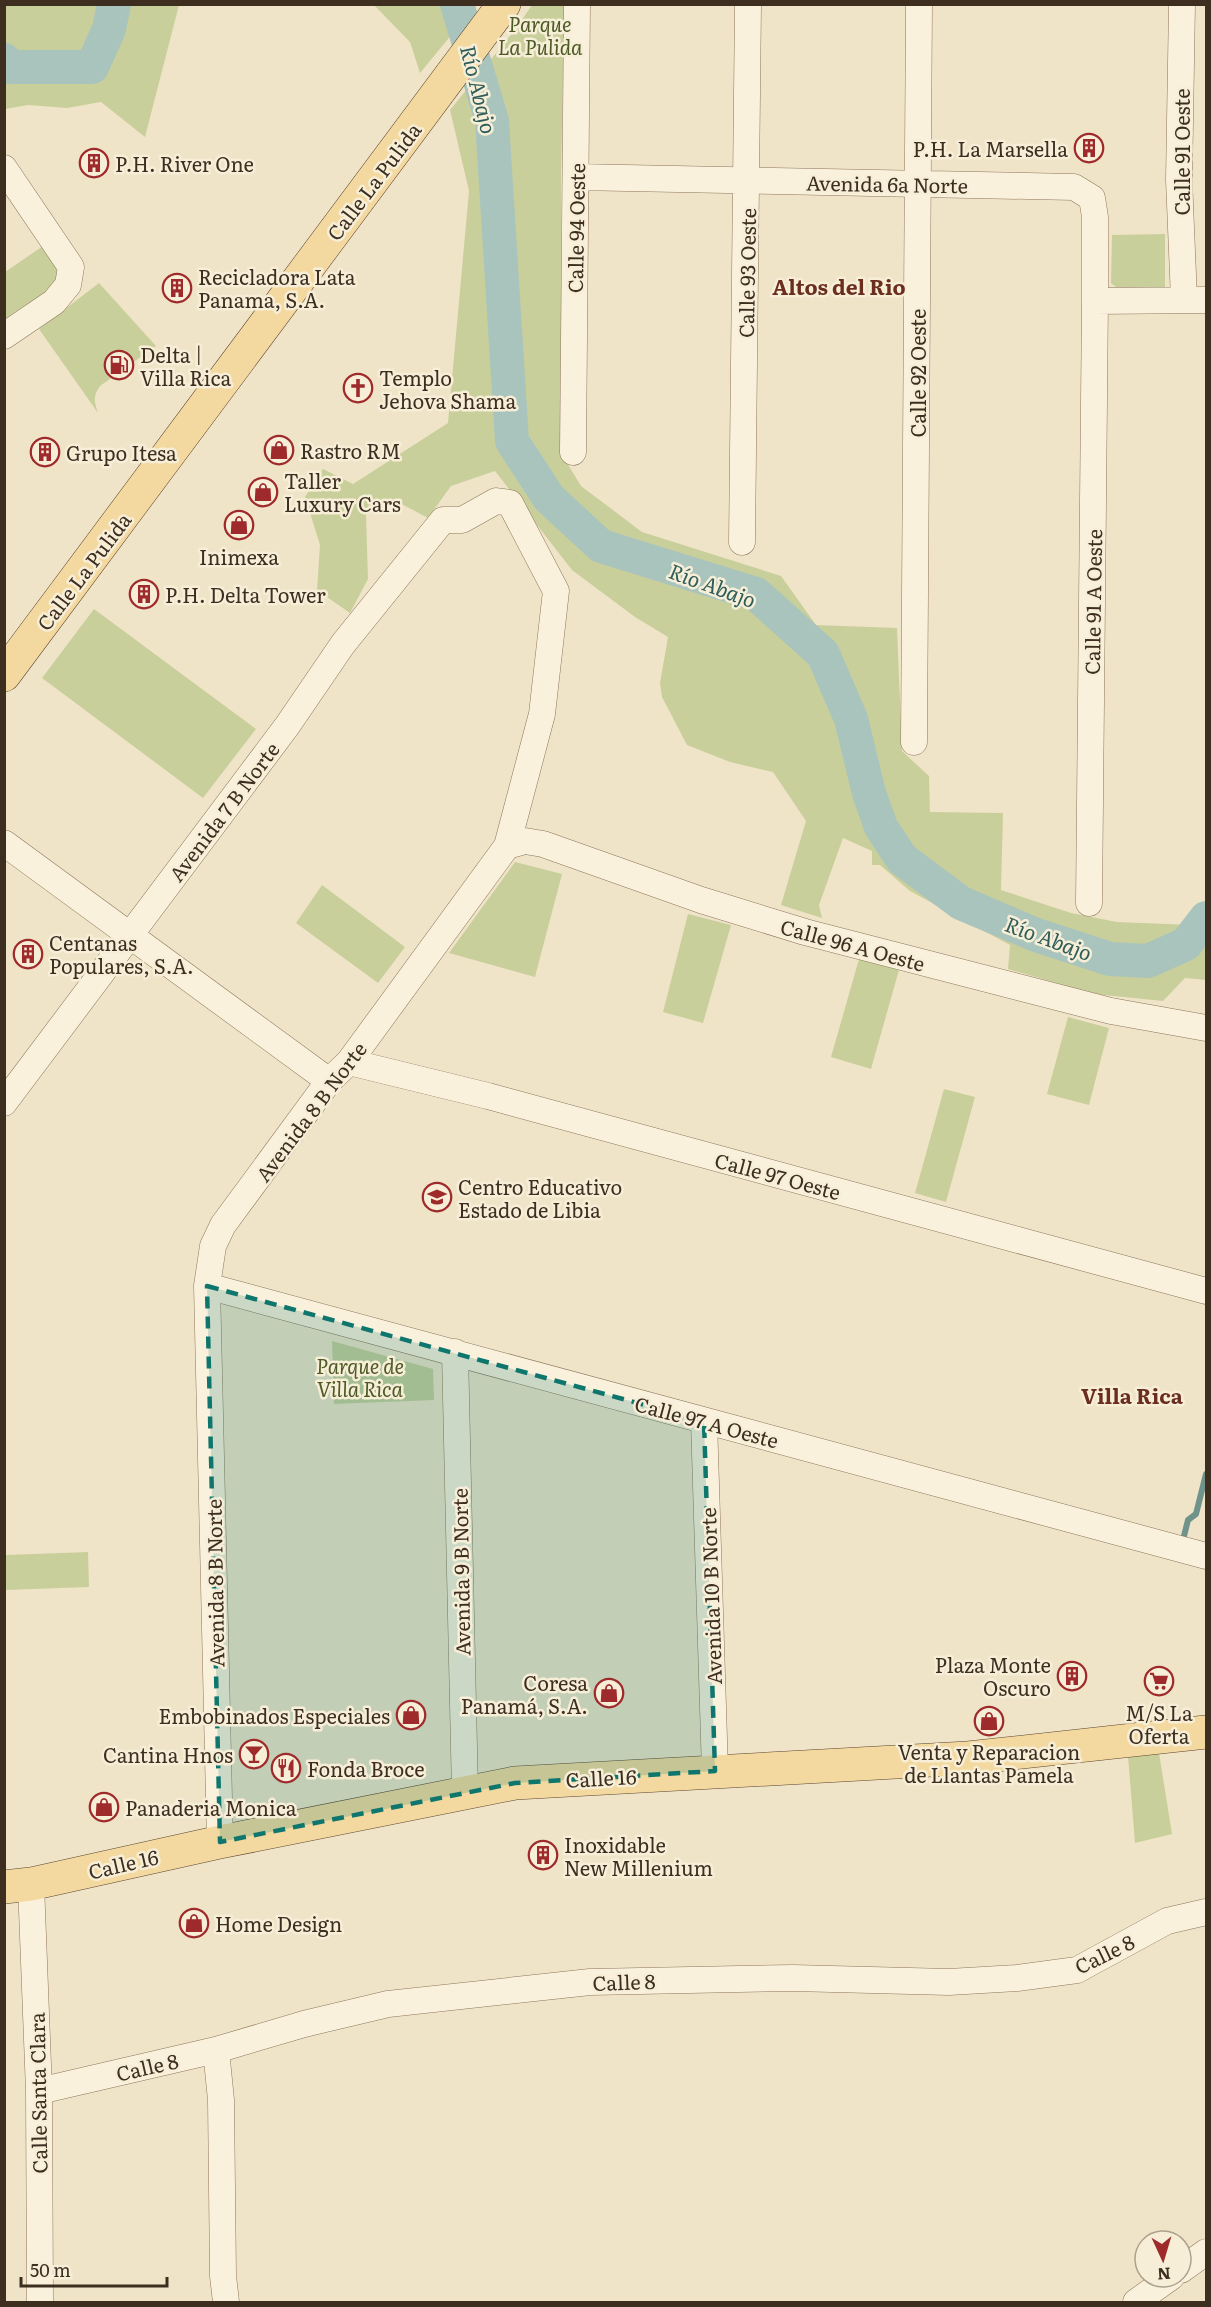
<svg xmlns="http://www.w3.org/2000/svg" width="1211" height="2307" font-family="Literata,serif">
<rect width="100%" height="100%" fill="#f0e4c8"/>
<path fill="#c9cf9b" d="M4 5H179L145 137 101 102 67 108 28 105 5 109Z
M374 5H476L420 73 410 42Z
M532 5H562L564 7 561 180V416L564 458 581 486 642 532 781 576 816 625 897 628 902 751 929 776 930 812 1003 813 1001 890 1071 913 1117 922 1192 925 1206 907V980L1185 978 1163 1001 1094 994 1008 969 1010 945 910 891 880 865H872V851L843 838 819 905 822 918 781 905 806 821 773 772 730 762 687 745 662 697 660 683 668 637 635 617 572 570 495 471 451 486 428 518 396 501 366 515 368 579 350 613 317 590 320 545 305 497 323 469 353 484 448 423 469 191 450 110 517 27Z
M1165 234V288L1116 287 1111 283 1112 235Z
M46 244 63 270 59 283 5 325V272Z
M99 283 156 346 100 386C93 396 94 401 98 413L39 329Z
M94 609 256 729 203 798 42 678Z
M515 862 562 874 535 977 449 953Z
M322 885 405 947 378 983 296 923Z
M688 914 731 925 703 1023 663 1012Z
M859 959 899 970 871 1069 831 1057Z
M1068 1017 1109 1028 1089 1105 1047 1094Z
M944 1089 975 1097 946 1202 915 1193Z
M332 1341 433 1369 434 1400 334 1404Z
M88 1552 89 1587 5 1590V1555Z
M1159 1753 1172 1834 1135 1843 1128 1756Z"/>
<g fill="none" stroke-linecap="round" stroke-linejoin="round">
<path stroke="#6f938a" stroke-width="6" d="M1184 1536 1188 1520 1196 1514 1206 1474"/>
<path stroke="#a9c4bc" stroke-width="34" d="M457 4 492 121 512 441 549 498 601 546 756 594 823 654 851 719 869 793 881 827 902 859 961 903 1036 935 1110 959 1148 961 1186 944 1206 918
M4 60 11 67H92L109 29 114 4"/>
<g stroke="#8d765c" stroke-width="27">
<path id="minor" d="M1182 4 1179 180 1184 299
M4 168 71 267 68 285 54 302 4 336
M576 177 1074 187 1092 198 1095 217V301L1089 903
M1095 301 1206 300
M573 452 577 4
M742 542 748 4
M914 742 919 4
M4 843 329 1081
M507 846 525 841 543 844 701 900 805 932 1111 1011 1206 1028
M349 1062 488 1096 1206 1291
M4 1103 287 726 343 644 443 520H462L496 501 510 503 556 591 542 714 507 846 349 1062 329 1081 223 1225 213 1246 207 1286 220 1842
M207 1286 1206 1556
M455 1352 465 1792
M704 1421 715 1771
M31 1884 39 2091 40 2302
M216 2050 221 2100 223 2276 226 2302
M39 2091 216 2050 304 2024 388 2004 590 1982 793 1978 949 1982 1017 1978 1077 1970 1167 1921 1206 1912
M1181 2270 1206 2252
M1136 2302 1171 2277"/>
</g>
<g stroke="#5b4430" stroke-width="34">
<path id="major" d="M4 675 504 4
M4 1887 31 1884 220 1842 515 1783 968 1758 1206 1732"/>
</g>
<use href="#minor" stroke="#faf1dc" stroke-width="26"/>
<use href="#major" stroke="#f3d9a0" stroke-width="33"/>
</g>
<path fill="#0f766e" fill-opacity="0.2" stroke="#0f766e" stroke-width="4.5" stroke-dasharray="12 8" stroke-linejoin="round" d="M207 1286 704 1421 715 1771 515 1783 220 1842Z"/>
<defs>
<g id="building-ring" transform="scale(1.5)"><circle r="9.5" fill="#f7eed8" stroke="#9e2a2b" stroke-width="1.5"/><path d="M-4-6H4V6H1V3H-1V6H-4ZM-2.5-4.3h1.7v1.8h-1.7ZM.8-4.3h1.7v1.8H.8ZM-2.5-1h1.7V.8h-1.7ZM.8-1h1.7V.8H.8Z" fill="#9e2a2b"/></g>
<g id="fuel-ring" transform="scale(1.5)"><circle r="9.5" fill="#f7eed8" stroke="#9e2a2b" stroke-width="1.5"/><path d="M-5.5-6h7V0h2V4h1.3V-2.5L3-4.5l.8-.8L6-3V5H2.5V1h-1V6h-7ZM-4.2-4.7v3.2H.2V-4.7Z" fill="#9e2a2b"/></g>
<g id="church-ring" transform="scale(1.5)"><circle r="9.5" fill="#f7eed8" stroke="#9e2a2b" stroke-width="1.5"/><path d="M-1.2-6h2.4v3.5h3.3v2.4h-3.3V6h-2.4V-.1h-3.3v-2.4h3.3Z" fill="#9e2a2b"/></g>
<g id="shop-ring" transform="scale(1.5)"><circle r="9.5" fill="#f7eed8" stroke="#9e2a2b" stroke-width="1.5"/><path d="M-5-2.5h2.3a2.7 3.5 0 0 1 5.4 0H5L5.5 6h-11ZM-1.5-2.5h3a1.5 2.3 0 0 0-3 0Z" fill="#9e2a2b"/></g>
<g id="school-ring" transform="scale(1.5)"><circle r="9.5" fill="#f7eed8" stroke="#9e2a2b" stroke-width="1.5"/><path d="M0-5L7-2L0 1L-7-2ZM-4 1L0 2.5L4 1V4Q0 6-4 4Z" fill="#9e2a2b"/></g>
<g id="supermarket-ring" transform="scale(1.5)"><circle r="9.5" fill="#f7eed8" stroke="#9e2a2b" stroke-width="1.5"/><path d="M-6-5.5h2.5l.6 2H6L4.5 2H-2.5L-4.4-4H-6ZM-1.5 3.2a1.3 1.3 0 1 0 .1 0ZM3 3.2a1.3 1.3 0 1 0 .1 0Z" fill="#9e2a2b"/></g>
<g id="bar-ring" transform="scale(1.5)"><circle r="9.5" fill="#f7eed8" stroke="#9e2a2b" stroke-width="1.5"/><path d="M-6-5H6L.8 .8V4.5H3.5V6h-7V4.5H-.8V.8Z" fill="#9e2a2b"/></g>
<g id="restaurant-ring" transform="scale(1.5)"><circle r="9.5" fill="#f7eed8" stroke="#9e2a2b" stroke-width="1.5"/><path d="M-5-6h1v4h1v-4h1v4h1v-4h1v5L-1.5 .5V6h-2V.5L-5-1ZM5-6V6H3V1.5H1.5Q1.5-4 5-6Z" fill="#9e2a2b"/></g>
</defs>
<g fill-rule="evenodd">
<use href="#building-ring" x="1089" y="148"/>
<use href="#building-ring" x="94" y="163"/>
<use href="#building-ring" x="177" y="288"/>
<use href="#fuel-ring" x="119" y="365"/>
<use href="#church-ring" x="358" y="388"/>
<use href="#shop-ring" x="279" y="450"/>
<use href="#building-ring" x="45" y="452"/>
<use href="#shop-ring" x="263" y="492"/>
<use href="#shop-ring" x="239" y="525"/>
<use href="#building-ring" x="144" y="594"/>
<use href="#building-ring" x="28" y="954"/>
<use href="#school-ring" x="437" y="1197"/>
<use href="#building-ring" x="1072" y="1676"/>
<use href="#supermarket-ring" x="1159" y="1681"/>
<use href="#shop-ring" x="609" y="1693"/>
<use href="#shop-ring" x="411" y="1715"/>
<use href="#shop-ring" x="989" y="1721"/>
<use href="#bar-ring" x="254" y="1754"/>
<use href="#restaurant-ring" x="286" y="1768"/>
<use href="#shop-ring" x="104" y="1807"/>
<use href="#building-ring" x="543" y="1855"/>
<use href="#shop-ring" x="194" y="1923"/>
</g>
<g text-anchor="middle" dominant-baseline="central" stroke-width="5" stroke-linejoin="round" paint-order="stroke">
<g font-size="20" font-style="italic" fill="#4d5a26" stroke="#f7eed8">
<text x="540" y="23">Parque<tspan x="540" dy="23">La Pulida</tspan></text>
<text x="360" y="1365">Parque de<tspan x="360" dy="23">Villa Rica</tspan></text>
</g>
<g font-size="20" fill="#3d2e20" stroke="#f7eed8" text-anchor="start">
<text x="1068" y="148" text-anchor="end">P.H. La Marsella</text>
<text x="115" y="163">P.H. River One</text>
<text x="198" y="276">Recicladora Lata<tspan x="198" dy="23">Panama, S.A.</tspan></text>
<text x="140" y="354">Delta |<tspan x="140" dy="23">Villa Rica</tspan></text>
<text x="379" y="377">Templo<tspan x="379" dy="23">Jehova Shama</tspan></text>
<text x="300" y="450">Rastro RM</text>
<text x="66" y="452">Grupo Itesa</text>
<text x="284" y="480">Taller<tspan x="284" dy="23">Luxury Cars</tspan></text>
<text x="239" y="556" text-anchor="middle">Inimexa</text>
<text x="165" y="594">P.H. Delta Tower</text>
<text x="49" y="942">Centanas<tspan x="49" dy="23">Populares, S.A.</tspan></text>
<text x="458" y="1186">Centro Educativo<tspan x="458" dy="23">Estado de Libia</tspan></text>
<text x="1051" y="1664" text-anchor="end">Plaza Monte<tspan x="1051" dy="23">Oscuro</tspan></text>
<text x="588" y="1682" text-anchor="end">Coresa<tspan x="588" dy="23">Panamá, S.A.</tspan></text>
<text x="1159" y="1712" text-anchor="middle">M/S La<tspan x="1159" dy="23">Oferta</tspan></text>
<text x="390" y="1715" text-anchor="end">Embobinados Especiales</text>
<text x="989" y="1751" text-anchor="middle">Venta y Reparacion<tspan x="989" dy="23">de Llantas Pamela</tspan></text>
<text x="233" y="1754" text-anchor="end">Cantina Hnos</text>
<text x="307" y="1768">Fonda Broce</text>
<text x="125" y="1807">Panaderia Monica</text>
<text x="564" y="1844">Inoxidable<tspan x="564" dy="23">New Millenium</tspan></text>
<text x="215" y="1923">Home Design</text>
</g>
<g font-size="20" fill="#3d2e20" stroke="#f7eed8">
<text transform="translate(1181 152) rotate(-90)">Calle 91 Oeste</text>
<text transform="translate(373 181) rotate(-53)">Calle La Pulida</text>
<text transform="translate(887 183) rotate(1)">Avenida 6a Norte</text>
<text transform="translate(575 228) rotate(-89)">Calle 94 Oeste</text>
<text transform="translate(746 273) rotate(-89)">Calle 93 Oeste</text>
<text transform="translate(917 373) rotate(-90)">Calle 92 Oeste</text>
<text transform="translate(83 571) rotate(-53)">Calle La Pulida</text>
<text transform="translate(1092 602) rotate(-89)">Calle 91 A Oeste</text>
<text transform="translate(223 811) rotate(-53)">Avenida 7 B Norte</text>
<text transform="translate(853 944) rotate(15)">Calle 96 A Oeste</text>
<text transform="translate(310 1111) rotate(-53)">Avenida 8 B Norte</text>
<text transform="translate(778 1175) rotate(15)">Calle 97 Oeste</text>
<text transform="translate(707 1421) rotate(15)">Calle 97 A Oeste</text>
<text transform="translate(460 1572) rotate(-91)">Avenida 9 B Norte</text>
<text transform="translate(214 1583) rotate(-91)">Avenida 8 B Norte</text>
<text transform="translate(710 1596) rotate(-92)">Avenida 10 B Norte</text>
<text transform="translate(601 1777) rotate(-3)">Calle 16</text>
<text transform="translate(123 1863) rotate(-13)">Calle 16</text>
<text transform="translate(1104 1953) rotate(-26)">Calle 8</text>
<text transform="translate(624 1981) rotate(-2)">Calle 8</text>
<text transform="translate(147 2066) rotate(-13)">Calle 8</text>
<text transform="translate(37 2093) rotate(-91)">Calle Santa Clara</text>
</g>
<g font-size="21" font-style="italic" fill="#2f5d5a" stroke="#f7eed8">
<text transform="translate(480 89) rotate(76)">Río Abajo</text>
<text transform="translate(713 584) rotate(20)">Río Abajo</text>
<text transform="translate(1049 937) rotate(20)">Río Abajo</text>
</g>
<g font-size="21" font-weight="bold" fill="#6b2e1e" stroke="#f7eed8">
<text x="839" y="285">Altos del Rio</text>
<text x="1132" y="1394">Villa Rica</text>
</g>
</g>
<rect width="1211" height="2307" fill="none" stroke="#3d2e20" stroke-width="12"/>
<g transform="translate(1163 2259) rotate(176)"><circle r="28" fill="#f7eed8" stroke="#ada18e" stroke-width="1.5"/>
<path d="M0-4.5L10 22L0 15L-10 22Z" fill="#9e2a2b"/>
<text y="-9" font-size="16" font-weight="bold" text-anchor="middle" fill="#3d2e20">N</text>
</g>
<path d="M21 2277v9h146v-9" fill="none" stroke="#3d2e20" stroke-width="3"/>
<text x="30" y="2277" font-size="18" fill="#3d2e20" stroke="#f7eed8" stroke-width="4.5" paint-order="stroke">50 m</text>
</svg>
